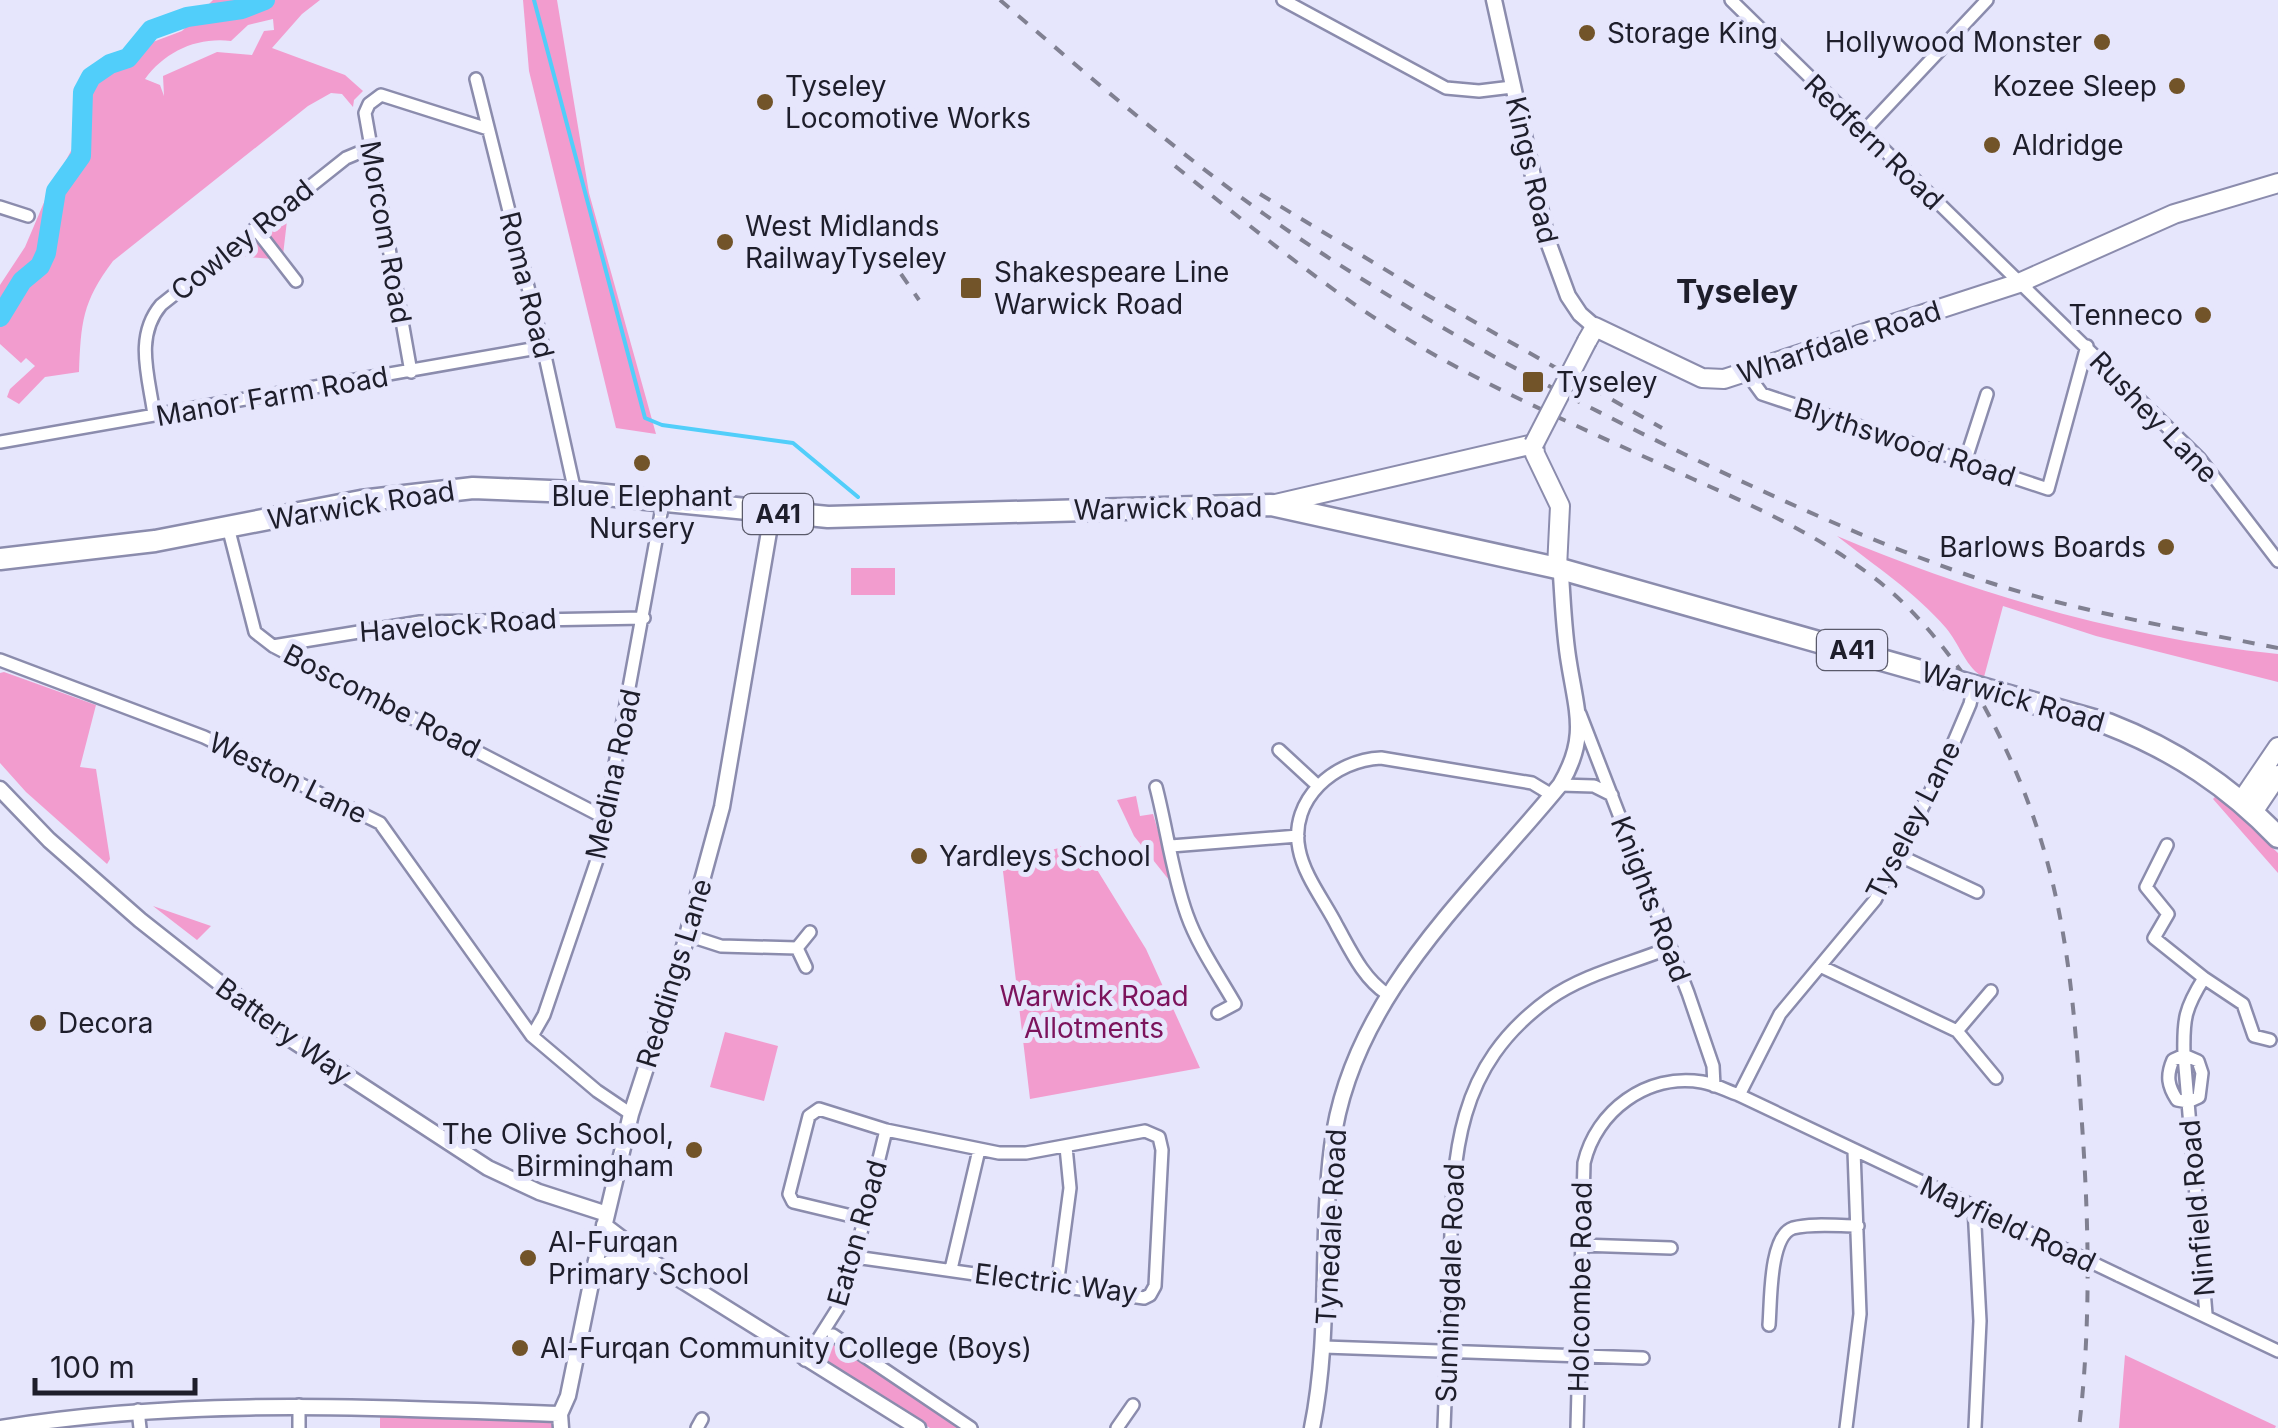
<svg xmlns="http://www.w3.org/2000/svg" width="2278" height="1428" font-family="Inter,sans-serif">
<rect width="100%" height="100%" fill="#e6e6fc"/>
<path fill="#f29cce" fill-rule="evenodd" d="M213 0H320L302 14 272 48 345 75 363 91 354 100 353 107 342 94 331 93 308 106 113 261C82 302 81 323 79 372L45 377 19 404 7 397 10 389 35 366 26 358 21 363 0 344V285L25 247 45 200 73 147 78 102 99 68 129 51 182 31ZM273 19 274 30 264 31 252 55 217 52 163 76 164 96 160 85 145 79C165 52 196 37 231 41L248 25Z
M523 0H557L589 193 656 434 616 428 529 71Z
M288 212 283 255 273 259 235 256Z
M1837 536C1977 595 2127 638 2278 654V682L2096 636 2003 606 1984 677C1967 670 1959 643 1946 628 1915 592 1875 566 1837 536Z
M851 568H895V595H851Z
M4 672 96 705 80 767 96 769 110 859 107 864 26 792 0 763V673Z
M2217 795 2278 853V873L2213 799Z
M1136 796 1140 816 1153 814 1167 861 1169 880 1134 836 1117 800Z
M1074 844 1083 847 1146 949 1200 1068 1030 1099 1002 863Z
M153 906 211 926 197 940Z
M725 1032 778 1046 764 1101 710 1087Z
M832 1340 965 1428H930L823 1359Z
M2125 1355 2276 1426 2275 1428H2119Z
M380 1416 552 1419 553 1428H380Z"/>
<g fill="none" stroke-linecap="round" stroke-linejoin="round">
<path stroke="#51cefa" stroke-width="4" d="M534 0 645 418 662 425 793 443 858 497"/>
<path stroke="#51cefa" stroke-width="20" d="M0 317 22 281 40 266 46 253 56 191 81 156 83 92 91 77 110 64 128 58 151 30 187 17 242 9 265 0"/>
<g stroke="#8b8cad" stroke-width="16">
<path id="minor" d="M1283 0 1446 88 1479 91 1512 87
M1731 0 2200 459 2278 561
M476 79 543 347 575 492
M1863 132 1987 0
M0 207 28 216
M255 228 296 281
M411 372 365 113 369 104 381 95 488 129
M1746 372 1762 394 2048 489 2087 346
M154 415C149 377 134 337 161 305L346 158 370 148
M0 442 543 347
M1965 462 1987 394
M228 527 255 632 273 646 607 819
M273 646 420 622 644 618
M0 660 204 737 380 823 532 1036 597 1091 631 1114
M1580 714 1688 993 1713 1066 1714 1086
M1279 750 1318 786
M1560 785 1594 786 1612 795
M1156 787C1167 829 1172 874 1187 915 1198 946 1219 976 1235 1004L1218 1013
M2167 845 2146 887 2168 914 2154 938 2204 978
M1171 846 1298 836
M1898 855 1977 892
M687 935 721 946 797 948 810 932
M797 948 806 967
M1820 966 1957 1031 1996 1078
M1387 994C1363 978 1351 951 1337 926 1325 902 1304 876 1299 849 1289 799 1335 760 1381 758L1532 783 1552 795
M1957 1031 1991 991
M532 1036 544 1015 598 857 663 502
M1739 1095 1780 1014 1875 900 1944 765 1970 704 1974 685
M2188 1102 2199 1097 2202 1073 2198 1061 2184 1055 2206 1314
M2188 1102 2177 1100C2168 1086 2166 1076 2173 1060L2184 1055C2183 1019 2185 1008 2204 978L2243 1004 2254 1036 2270 1040
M1974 1207 1980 1321 1975 1428
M864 1219 793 1202 789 1194 809 1116 819 1109 886 1130
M1580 1245 1671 1248
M951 1269 979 1150
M2118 1275 2278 1351
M1057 1286 1070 1188 1066 1147
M1769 1325C1771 1302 1769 1236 1793 1228 1812 1223 1838 1226 1858 1226
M833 1335 971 1428
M1324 1347 1643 1358
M805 1360 838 1308 855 1257 886 1130 999 1153H1026L1145 1131 1159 1137 1162 1150 1155 1286 1150 1295 1144 1298 855 1257
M138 1410 140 1428
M299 1428V1405
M697 1428 702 1419
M1117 1428 1133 1405
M1444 1428C1446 1374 1448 1321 1450 1267 1453 1160 1452 1069 1549 999 1584 974 1630 964 1669 948
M1577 1428 1584 1163C1596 1111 1647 1073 1702 1082 1715 1084 1727 1091 1739 1095L2072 1253
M1846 1428 1860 1314 1854 1151"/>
</g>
<g stroke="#8b8cad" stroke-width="19">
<path id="tertiary" d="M1494 0 1547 239 1568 296 1580 314 1595 327
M0 789 49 840 140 920 292 1040 488 1168 539 1192 607 1214
M604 1225 654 1263 918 1428
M593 1278C606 1257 626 1258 649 1262
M0 1428C190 1397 370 1408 560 1414
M561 1428 560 1414 568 1396 594 1269 631 1114 677 972 722 807 772 514
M1312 1428C1331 1334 1320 1241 1332 1147 1350 998 1470 895 1560 785 1588 738 1577 713 1569 663 1564 634 1563 604 1561 575L1557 568"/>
</g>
<g stroke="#8b8cad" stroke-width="22">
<path id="secondary" d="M1587 341 1595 327 1702 378 1724 379 2019 283 2174 214 2278 183
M1271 505 1534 444 1535 454 1560 506 1557 568"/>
</g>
<g stroke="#8b8cad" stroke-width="22">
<path id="primary" d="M2242 800 2278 747
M2253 812 2278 775"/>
</g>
<g stroke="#8b8cad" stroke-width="25">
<path id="trunk" d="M0 559 155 541 361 501 473 488 575 492 828 517 1271 505 1557 568 2108 724C2175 750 2229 786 2278 837"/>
</g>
<use href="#minor" stroke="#fff" stroke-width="11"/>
<use href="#tertiary" stroke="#fff" stroke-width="14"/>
<use href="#secondary" stroke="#fff" stroke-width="18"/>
<use href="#primary" stroke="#fff" stroke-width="18"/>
<use href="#trunk" stroke="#fff" stroke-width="20"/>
<path stroke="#808091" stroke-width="4" stroke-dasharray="12 12" stroke-linecap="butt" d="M1000 0C1086 74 1172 148 1264 214 1396 307 1539 384 1684 454 1784 502 1885 548 1991 583 2084 613 2182 629 2278 648
M1175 166C1264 237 1352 311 1453 365 1531 407 1613 442 1693 479 1756 507 1818 535 1873 577 1908 603 1935 636 1961 671
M1260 194 1429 296 1662 428
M901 274 919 300
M1984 706C2062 850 2072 965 2082 1124 2089 1226 2091 1326 2079 1428"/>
<g stroke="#8b8cad" stroke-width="16" stroke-linecap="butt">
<path id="minor-bridge" d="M2072 1253 2118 1275"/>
</g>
<g stroke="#8b8cad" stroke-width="22" stroke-linecap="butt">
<path id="secondary-bridge" d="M1534 444 1587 341"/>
</g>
<use href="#minor-bridge" stroke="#fff" stroke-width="11"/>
<use href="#secondary-bridge" stroke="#fff" stroke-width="18"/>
</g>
<g fill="#725429" stroke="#e6e6fc" stroke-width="4">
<circle cx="1587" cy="33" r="10"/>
<circle cx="2102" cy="42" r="10"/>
<circle cx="2177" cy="86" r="10"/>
<circle cx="765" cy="102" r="10"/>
<circle cx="1992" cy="145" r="10"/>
<circle cx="725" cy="242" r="10"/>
<rect x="959" y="276" width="24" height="24" rx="5"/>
<circle cx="2203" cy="315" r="10"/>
<rect x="1521" y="370" width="24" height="24" rx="5"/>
<circle cx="642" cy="463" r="10"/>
<circle cx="2166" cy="547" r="10"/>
<circle cx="919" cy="856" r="10"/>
<circle cx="38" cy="1023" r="10"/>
<circle cx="694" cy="1150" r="10"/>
<circle cx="528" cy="1258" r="10"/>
<circle cx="520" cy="1348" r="10"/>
</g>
<g text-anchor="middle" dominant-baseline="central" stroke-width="10" stroke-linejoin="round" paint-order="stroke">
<g fill="#e6e6fc" stroke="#5a5a6a" stroke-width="2.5">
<rect x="743" y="494" width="70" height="40" rx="8"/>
<rect x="1817" y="630" width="70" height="40" rx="8"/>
</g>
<g font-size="25" font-weight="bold" fill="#1e1e2b">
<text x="778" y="514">A41</text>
<text x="1852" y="650">A41</text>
</g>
<g font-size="28" fill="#1e1e2b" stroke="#e6e6fc" text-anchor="start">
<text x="1607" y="33">Storage King</text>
<text x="2082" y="42" text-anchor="end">Hollywood Monster</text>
<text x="785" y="86">Tyseley<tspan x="785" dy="32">Locomotive Works</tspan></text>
<text x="2157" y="86" text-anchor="end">Kozee Sleep</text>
<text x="2012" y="145">Aldridge</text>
<text x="745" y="226">West Midlands<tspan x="745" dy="32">RailwayTyseley</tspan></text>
<text x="994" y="272">Shakespeare Line<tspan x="994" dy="32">Warwick Road</tspan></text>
<text x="2183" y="315" text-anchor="end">Tenneco</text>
<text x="1556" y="382">Tyseley</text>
<text x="642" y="496" text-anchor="middle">Blue Elephant<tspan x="642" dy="32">Nursery</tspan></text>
<text x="2146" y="547" text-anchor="end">Barlows Boards</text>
<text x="939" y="856">Yardleys School</text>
<text x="58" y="1023">Decora</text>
<text x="674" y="1134" text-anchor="end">The Olive School,<tspan x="674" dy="32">Birmingham</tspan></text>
<text x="548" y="1242">Al-Furqan<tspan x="548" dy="32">Primary School</tspan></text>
<text x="540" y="1348">Al-Furqan Community College (Boys)</text>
</g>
<g font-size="28" fill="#1e1e2b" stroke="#e6e6fc">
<text transform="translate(1874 142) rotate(44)">Redfern Road</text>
<text transform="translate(1532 170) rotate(77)">Kings Road</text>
<text transform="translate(386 232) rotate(80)">Morcom Road</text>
<text transform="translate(242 240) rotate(-39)">Cowley Road</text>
<text transform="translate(527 285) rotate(76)">Roma Road</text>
<text transform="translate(1839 342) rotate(-18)">Wharfdale Road</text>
<text transform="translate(272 396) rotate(-10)">Manor Farm Road</text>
<text transform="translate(2154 417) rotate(46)">Rushey Lane</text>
<text transform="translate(1905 442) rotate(18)">Blythswood Road</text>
<text transform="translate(361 505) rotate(-9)">Warwick Road</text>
<text transform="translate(1168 508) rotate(-1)">Warwick Road</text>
<text transform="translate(458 625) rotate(-4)">Havelock Road</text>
<text transform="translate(2013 697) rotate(16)">Warwick Road</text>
<text transform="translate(382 701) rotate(27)">Boscombe Road</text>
<text transform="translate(613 774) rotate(-78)">Medina Road</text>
<text transform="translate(288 778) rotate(26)">Weston Lane</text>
<text transform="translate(1913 820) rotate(-63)">Tyseley Lane</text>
<text transform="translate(1651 899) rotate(69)">Knights Road</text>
<text transform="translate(674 973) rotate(-73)">Reddings Lane</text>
<text transform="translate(284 1031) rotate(36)">Battery Way</text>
<text transform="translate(2197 1208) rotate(-95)">Ninfield Road</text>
<text transform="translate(2008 1224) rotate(25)">Mayfield Road</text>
<text transform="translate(1331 1227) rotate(-87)">Tynedale Road</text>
<text transform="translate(857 1233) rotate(-74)">Eaton Road</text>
<text transform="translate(1056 1283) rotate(7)">Electric Way</text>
<text transform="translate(1450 1283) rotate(-88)">Sunningdale Road</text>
<text transform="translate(1580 1287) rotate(-89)">Holcombe Road</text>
</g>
<g font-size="28" fill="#7c135c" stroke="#e6e6fc">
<text x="1094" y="996">Warwick Road<tspan x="1094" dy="32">Allotments</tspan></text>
</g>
<g font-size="32" font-weight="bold" fill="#1e1e2b" stroke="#e6e6fc">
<text x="1737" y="291">Tyseley</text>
</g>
</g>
<path d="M35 1378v15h160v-15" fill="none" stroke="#1e1e2b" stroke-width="5"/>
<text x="50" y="1378" font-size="30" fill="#1e1e2b" stroke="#e6e6fc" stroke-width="8" paint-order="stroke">100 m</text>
</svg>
